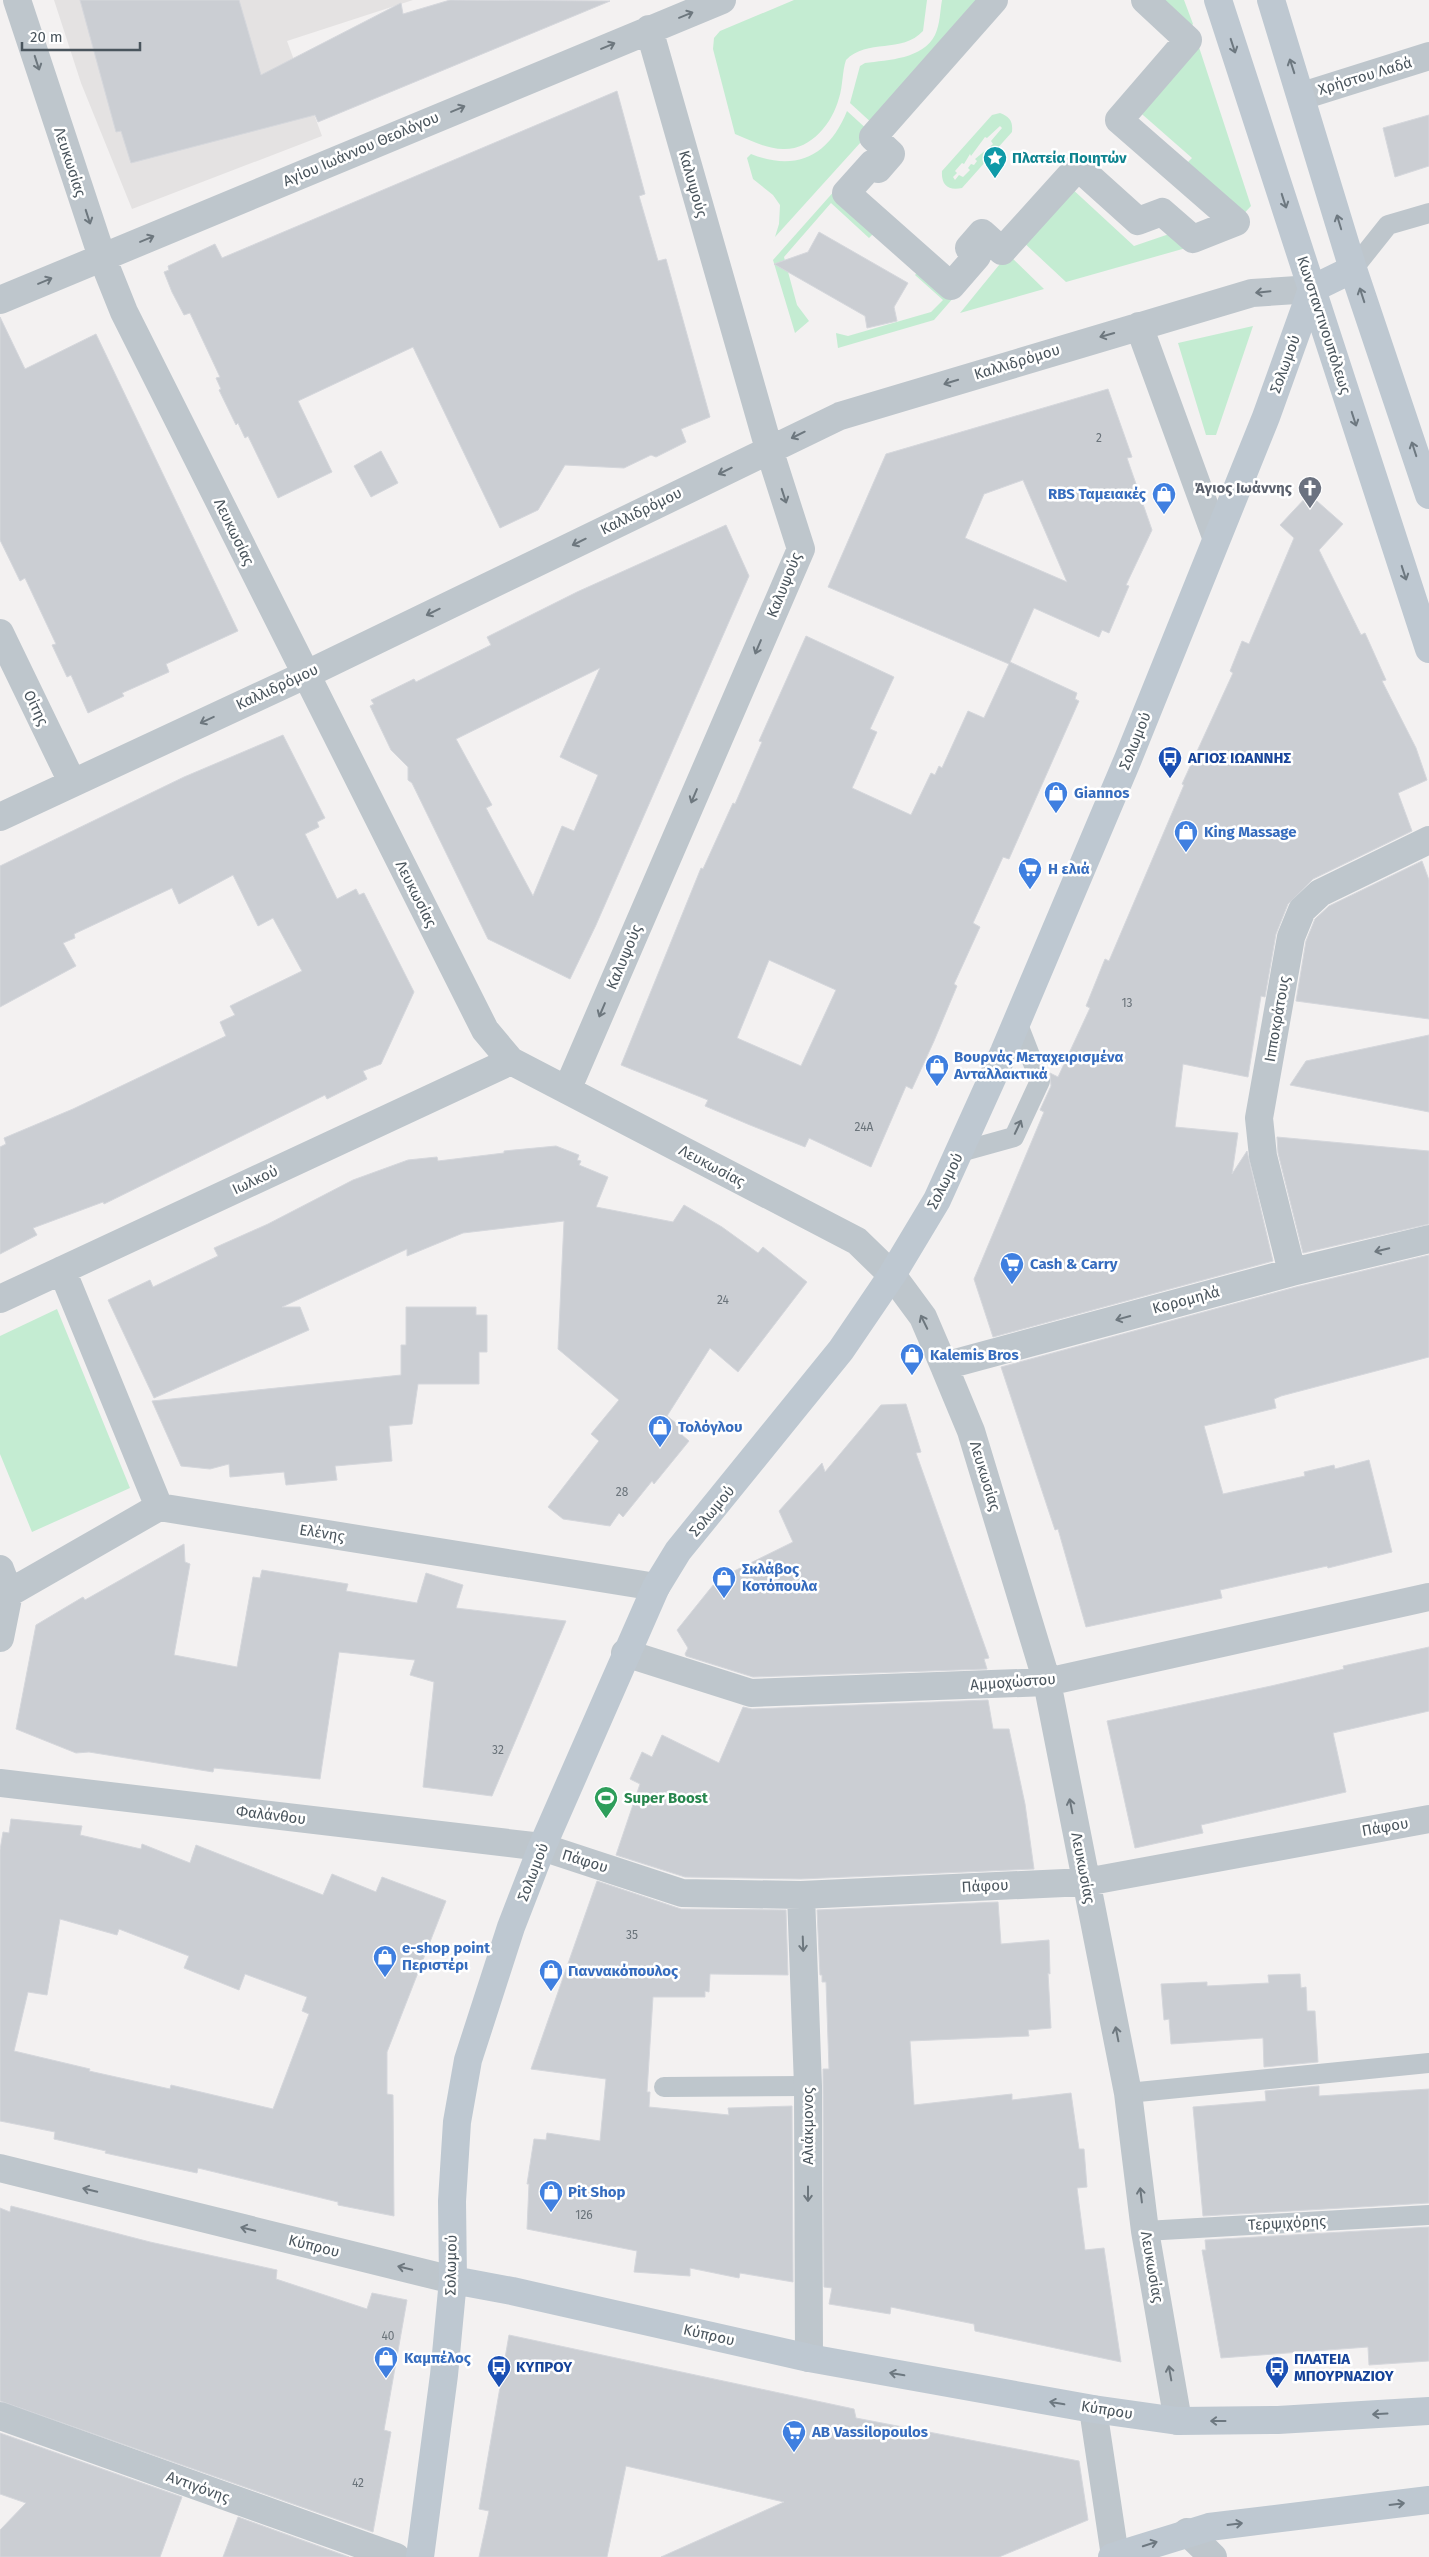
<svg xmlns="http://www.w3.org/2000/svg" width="1429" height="2557" font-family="'Fira Sans',sans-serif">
<rect width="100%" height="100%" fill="#f3f1f1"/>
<path fill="#e4e2e2" d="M54 0H413L287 41 322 136 132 209 81 83Z"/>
<path fill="#c4ecd2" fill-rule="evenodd" d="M794 0H927L923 31C902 54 867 38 846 60 842 72 843 86 839 98 832 124 811 150 783 149 766 149 750 140 735 134L713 49 714 38 720 31Z
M942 0H986L874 125 850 103 860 66 865 63C888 60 923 59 935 35 940 25 940 11 942 0Z
M1151 0H1184L1193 24 1186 33Z
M1196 38 1251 206 1239 219 1181 169 1192 158 1135 108Z
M847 111 870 132 775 237 779 224 780 205 773 195 753 179 747 158 751 154C796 172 829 156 847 111Z
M1000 113C1010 117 1013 121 1012 132L962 188C948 191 941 185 942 171L992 115ZM1000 126 1002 128 991 141 993 144 975 159 977 161 974 165 971 164 968 168 970 170 963 177 959 175 955 180 953 177 957 173 955 171 962 163 964 164 970 154 971 156 985 137 987 138Z
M876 144 839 193 878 229 869 238 831 203 784 257 797 305 809 321 795 333 773 260Z
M1069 186 1134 246 1178 231 1193 246 1066 282 1021 240Z
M996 249 934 320 838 348 836 333 848 336 931 312 943 300 915 275 923 266 951 291Z
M1008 254 1044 289 960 313Z
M1253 326 1216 435H1206L1178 343Z
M57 1309 130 1488 32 1532 0 1454V1336Z"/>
<path fill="#cbced3" stroke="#d5d7dc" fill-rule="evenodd" d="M80 0H239L261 75 401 3 403 14 450 0 610 1 318 122 315 115 131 163 121 131 116 132Z
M617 91 645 194 639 196 658 261 666 259 710 417 681 429 686 442 656 457 651 455 624 468 565 465 538 510 500 528 413 347 298 401 332 472 278 498 248 436 245 438 238 423 236 425 219 390 221 389 216 378 220 377 190 313 184 315 172 292 164 272 169 270 168 266 215 244 222 258Z
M1429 115V166L1395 177 1383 128Z
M819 232 908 283 894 307 897 321 867 328 865 316 774 264 808 252Z
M0 317 25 369 96 334 238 631 166 664 169 672 122 693 124 696 88 713 71 675 67 677 52 645 56 644 25 578 20 581 0 540Z
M1108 389 1132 457 1127 458 1152 530 1126 585 1129 586 1109 633 1102 630 1099 637 1034 608 1010 662 1077 693 1075 699 1079 701 1009 859 1003 857 973 923 980 927 954 984 957 986 934 1041 912 1089 906 1086 871 1167 809 1138 805 1147 750 1125 705 1106 708 1100 621 1065 701 868 703 869 733 803 735 804 762 742 759 741 806 636 894 677 870 729 877 732 852 788 911 815 931 773 935 775 939 766 942 768 968 711 984 718 1009 664 828 587 886 454ZM1023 480 1067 582 965 538 984 494ZM769 960 836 990 801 1066 737 1038Z
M381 451 398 483 371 497 354 466Z
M1309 494 1343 524 1319 550 1361 635 1365 633 1386 680 1382 681 1416 748 1427 780 1398 793 1412 831 1313 879 1288 904 1276 934 1265 997 1261 996 1248 1077 1183 1064 1175 1127 1238 1133 1232 1174 1247 1151 1273 1261 993 1337 974 1279 1044 1112 1040 1110 1051 1086 1050 1073 1058 1077 1090 1008 1086 1006 1105 959 1109 961 1184 785 1182 784 1233 673 1230 671 1242 641 1249 644 1294 538 1280 525Z
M726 525 749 576 596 925 570 979 488 939 412 783 408 780V767L391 750 370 706 374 704 371 700 414 679 416 682 491 645 487 637 577 592ZM600 668 560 757 598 775 574 831 562 826 533 896 486 808 492 805 456 739Z
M283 735 325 818 317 822 319 827 305 834 337 899 356 889 359 895 364 893 414 992 381 1064 363 1071 367 1079 327 1099 325 1095 104 1204 103 1202 33 1228 37 1235 0 1254V1147L6 1144 4 1138 73 1109 226 1036 220 1022 235 1015 230 1006 302 971 273 918 258 926 233 875 179 904 172 888 74 934 75 938 63 943 76 966 0 1007V866L184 777Z
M1422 861 1429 880V1019L1296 1001 1306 941 1315 919 1329 906Z
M1429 1035V1112L1290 1085 1306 1061Z
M1277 1137 1429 1151V1224L1303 1253 1278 1153Z
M556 1146 579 1155 577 1160 581 1161 579 1165 608 1177 596 1207 673 1222 684 1205 722 1227 758 1253 763 1247 807 1282 738 1372 710 1348 667 1416 686 1431 682 1435 689 1441 654 1484 652 1481 623 1517 619 1513 610 1526 563 1519 548 1507 599 1441 591 1434 619 1400 558 1349 564 1221 463 1233 407 1256V1249L282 1307H300L309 1330 154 1398 108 1300 150 1280 153 1287 218 1256 214 1248 268 1224 353 1180 408 1160 437 1157 438 1161 504 1153V1151Z
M1429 1255V1357L1281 1396 1274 1399 1276 1408 1204 1426 1223 1494 1305 1476 1304 1472 1334 1465 1335 1469 1369 1460 1392 1552 1328 1568 1327 1566 1220 1590 1222 1598 1086 1627 1058 1529 1055 1530 1001 1367 1296 1287Z
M406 1307H476V1315H487V1352H479V1384H418L412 1424 389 1426 392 1461 335 1466 337 1480 286 1485 284 1472 230 1477 229 1464 210 1469 181 1466 152 1401 401 1375V1345H406Z
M906 1404 921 1452 916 1453 989 1658 984 1659 987 1669 753 1677 686 1656 685 1654 688 1648 677 1630 718 1579 793 1542 779 1511 822 1463 825 1472 881 1405Z
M184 1544 185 1562 190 1564 174 1655 237 1667 253 1577 260 1578 262 1570 348 1584 346 1591 417 1603 426 1573 463 1585 456 1608 566 1621 492 1796 423 1787 434 1682 410 1675 415 1660 339 1652 320 1779 214 1768 213 1772 89 1752 76 1753 16 1729 36 1625 83 1597 85 1600Z
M1429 1647V1711L1333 1733 1346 1792 1201 1825 1203 1833 1135 1848 1107 1721 1271 1686 1344 1669 1343 1666Z
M988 1700 993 1729H1009L1025 1804 1034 1869 801 1879 685 1877 616 1855 640 1784 630 1779 642 1752 652 1757 662 1735 719 1763 743 1707 752 1709Z
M11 1819 82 1826 80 1835 141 1849 142 1844 190 1863 196 1845 323 1895 332 1874 376 1892 382 1877 446 1901 387 2052V2094L393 2095 394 2216 338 2205V2202L198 2168 197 2173 105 2153 106 2151 54 2139 55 2132 0 2121V1850L3 1832 9 1833ZM60 1919 117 1935 119 1929 189 1956 184 1968 239 1990 245 1974 307 1997 302 2011 309 2014 273 2109 171 2085 170 2089 89 2071 90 2069 14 2051 28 1992 47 1995Z
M597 1881 681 1909 786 1910 788 1975 710 1974 709 1992 705 1991V1997H653L647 2092H650L649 2107 729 2115 728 2108 792 2106 793 2282 740 2273 739 2278 690 2268V2276L634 2272 637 2251 527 2229 529 2184H527L534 2139 546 2140 547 2133 600 2141 606 2079 531 2069Z
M998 1902 1001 1944 1049 1940 1050 1974 1048 1973 1051 2028 1028 2030 1029 2036 910 2041 914 2105 1012 2094V2100L1071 2093 1079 2149H1084L1087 2187 1077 2188 1085 2250 1104 2248 1121 2362 975 2331 974 2324 891 2307 890 2314 829 2304 832 2288 824 2287 823 2069H829L826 1982H822V1975H820L817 1910Z
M1300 1974 1301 1988 1306 1987 1307 2011H1315L1318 2062 1264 2067 1263 2038 1171 2044 1169 2019 1164 2020 1161 1984 1207 1982V1986L1269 1983 1268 1975Z
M1319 2086V2096L1429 2089V2203L1203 2216 1193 2107 1266 2101 1265 2091Z
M11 2206 150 2242 277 2270 276 2279 367 2309 372 2293 407 2300 384 2430 391 2432 373 2532 0 2401V2208L10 2212Z
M1429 2227V2361L1369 2365 1368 2347 1221 2358 1202 2250H1206L1205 2240Z
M509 2335 854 2409 856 2418 1079 2461 1088 2520 999 2557H661L784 2502 626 2466 607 2557H479L489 2511 479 2509Z
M0 2433 182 2497 160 2557H0V2530L26 2503 0 2494Z
M238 2517 349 2557H223Z"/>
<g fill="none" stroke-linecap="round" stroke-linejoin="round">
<path stroke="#bec6cc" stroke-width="20" d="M1353 269 1388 225 1429 213
M960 1152 1014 1137 1040 1081 1017 1022
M664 2087 808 2086
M1128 2093 1429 2063
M1145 2231 1429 2215"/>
<path stroke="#bec6cc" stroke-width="28" d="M17 0 102 257 124 312 485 1030 511 1061 857 1241 892 1275 923 1317 944 1366 971 1431 1047 1682 1128 2093 1145 2231 1178 2421
M994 0 873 137 891 154 878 169 872 164 846 193 951 286 977 256 969 248 982 233 1002 251 1078 167 1138 221 1162 212 1193 239 1236 222 1119 120 1188 40 1145 0
M1302 96 1429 56
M0 300 722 0
M1139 326 1216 537
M0 633 72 782
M0 817 305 675 840 416 1252 293 1312 289
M567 1090 801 549 769 449 649 29
M62 1270 159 1507
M1292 1272 1263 1156 1259 1118 1291 937 1302 910 1320 893 1429 840
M0 1299 511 1061
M944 1366 1292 1272 1429 1239
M0 1569 9 1593 0 1638
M9 1593 159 1507 656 1587
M625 1653 751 1693 1047 1682 1429 1597
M0 1783 542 1847 682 1893 801 1895 1086 1882 1429 1819
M801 1895 808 2086 809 2358
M0 2168 453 2280
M1093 2409 1115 2556
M0 2416 396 2557
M1187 2532 1213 2557"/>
<path stroke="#bec8d1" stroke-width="28" d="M1218 0 1429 649
M1271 0 1353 269 1429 495
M453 2280 512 2291 809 2358 1093 2409 1178 2421 1278 2420 1429 2411
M420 2557 444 2375 453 2280 452 2201 457 2122 468 2060 511 1927 542 1847 656 1587 678 1551 841 1350 892 1275 937 1200 1004 1052 1128 759 1266 417 1312 289 1353 269
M1112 2557 1209 2527 1429 2500"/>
</g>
<defs><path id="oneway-shaft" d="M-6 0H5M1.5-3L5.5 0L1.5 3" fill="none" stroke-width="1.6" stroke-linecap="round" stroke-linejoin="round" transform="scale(1.25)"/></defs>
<g stroke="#6d777e">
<use href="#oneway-shaft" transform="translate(686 15) rotate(-22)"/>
<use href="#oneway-shaft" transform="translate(608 46) rotate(-23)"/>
<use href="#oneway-shaft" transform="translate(37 63) rotate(72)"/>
<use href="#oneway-shaft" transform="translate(458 109) rotate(-23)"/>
<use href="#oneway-shaft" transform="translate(88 217) rotate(72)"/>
<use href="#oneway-shaft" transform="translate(147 239) rotate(-23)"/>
<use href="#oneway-shaft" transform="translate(45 281) rotate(-23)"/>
<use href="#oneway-shaft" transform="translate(1263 292) rotate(174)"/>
<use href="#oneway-shaft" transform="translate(1107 335) rotate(164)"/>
<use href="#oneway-shaft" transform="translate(951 382) rotate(163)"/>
<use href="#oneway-shaft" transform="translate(798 435) rotate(154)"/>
<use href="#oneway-shaft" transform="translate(725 471) rotate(154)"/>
<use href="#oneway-shaft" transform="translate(784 496) rotate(72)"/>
<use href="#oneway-shaft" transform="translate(579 542) rotate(154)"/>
<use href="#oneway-shaft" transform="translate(433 612) rotate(154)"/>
<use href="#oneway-shaft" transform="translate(758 647) rotate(113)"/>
<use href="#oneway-shaft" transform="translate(207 720) rotate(155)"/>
<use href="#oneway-shaft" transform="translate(694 796) rotate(113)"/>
<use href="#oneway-shaft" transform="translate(602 1010) rotate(113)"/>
<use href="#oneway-shaft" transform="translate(1018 1127) rotate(-65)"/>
<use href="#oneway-shaft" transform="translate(1382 1250) rotate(166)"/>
<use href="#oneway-shaft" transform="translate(1123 1318) rotate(165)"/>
<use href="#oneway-shaft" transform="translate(924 1322) rotate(-116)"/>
<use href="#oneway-shaft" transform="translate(1071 1806) rotate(-101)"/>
<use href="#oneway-shaft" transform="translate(803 1944) rotate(88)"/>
<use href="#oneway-shaft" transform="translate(1117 2034) rotate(-101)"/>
<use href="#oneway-shaft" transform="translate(90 2190) rotate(-166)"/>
<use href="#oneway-shaft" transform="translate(808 2194) rotate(90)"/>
<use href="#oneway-shaft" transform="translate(1141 2195) rotate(-97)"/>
<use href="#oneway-shaft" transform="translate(248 2229) rotate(-166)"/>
<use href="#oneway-shaft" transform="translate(405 2268) rotate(-166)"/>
<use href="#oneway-shaft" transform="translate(1170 2373) rotate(-100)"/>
</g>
<g stroke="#6d7880">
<use href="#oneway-shaft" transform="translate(1233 46) rotate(72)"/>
<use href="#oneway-shaft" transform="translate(1292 66) rotate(-108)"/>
<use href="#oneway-shaft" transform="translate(1284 201) rotate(72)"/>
<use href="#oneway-shaft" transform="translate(1339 222) rotate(-107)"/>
<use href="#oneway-shaft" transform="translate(1362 295) rotate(-108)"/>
<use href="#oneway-shaft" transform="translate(1354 419) rotate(72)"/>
<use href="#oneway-shaft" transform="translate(1414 449) rotate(-108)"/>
<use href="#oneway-shaft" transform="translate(1404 573) rotate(72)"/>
<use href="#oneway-shaft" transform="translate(897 2374) rotate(-170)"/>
<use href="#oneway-shaft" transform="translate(1057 2403) rotate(-170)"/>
<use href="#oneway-shaft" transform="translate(1380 2414) rotate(177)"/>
<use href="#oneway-shaft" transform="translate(1218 2421) rotate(180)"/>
<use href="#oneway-shaft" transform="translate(1397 2504) rotate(-7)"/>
<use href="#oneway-shaft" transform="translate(1235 2524) rotate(-7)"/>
<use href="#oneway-shaft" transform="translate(1150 2544) rotate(-18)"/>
</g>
<defs>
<g id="sight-pin" transform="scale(1.25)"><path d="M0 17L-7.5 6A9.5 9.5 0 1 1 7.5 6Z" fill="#0f9aa8" stroke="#fff"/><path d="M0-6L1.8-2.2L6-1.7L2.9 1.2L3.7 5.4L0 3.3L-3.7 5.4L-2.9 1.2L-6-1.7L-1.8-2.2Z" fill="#fff"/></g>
<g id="church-pin" transform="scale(1.25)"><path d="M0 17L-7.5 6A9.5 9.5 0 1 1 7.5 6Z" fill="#6b7280" stroke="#fff"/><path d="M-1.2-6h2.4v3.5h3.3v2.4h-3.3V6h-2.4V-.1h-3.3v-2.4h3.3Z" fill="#fff"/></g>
<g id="shop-pin" transform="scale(1.25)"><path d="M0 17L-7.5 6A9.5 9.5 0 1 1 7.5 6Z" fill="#3f7fe0" stroke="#fff"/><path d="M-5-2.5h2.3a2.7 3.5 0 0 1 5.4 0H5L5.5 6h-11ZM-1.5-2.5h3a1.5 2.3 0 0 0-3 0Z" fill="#fff"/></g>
<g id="bus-pin" transform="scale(1.25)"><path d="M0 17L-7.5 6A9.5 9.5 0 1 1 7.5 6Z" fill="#1a4fb4" stroke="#fff"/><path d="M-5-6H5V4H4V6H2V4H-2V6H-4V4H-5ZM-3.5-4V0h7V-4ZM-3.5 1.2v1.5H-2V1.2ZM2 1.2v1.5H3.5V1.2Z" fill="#fff"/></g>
<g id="supermarket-pin" transform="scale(1.25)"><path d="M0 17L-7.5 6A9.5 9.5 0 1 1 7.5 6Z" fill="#3f7fe0" stroke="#fff"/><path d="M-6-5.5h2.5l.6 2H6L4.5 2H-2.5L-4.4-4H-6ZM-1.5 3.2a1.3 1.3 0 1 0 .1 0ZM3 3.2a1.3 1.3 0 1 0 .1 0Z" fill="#fff"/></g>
<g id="stadium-pin" transform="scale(1.25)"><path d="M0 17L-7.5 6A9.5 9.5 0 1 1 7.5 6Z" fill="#2e9e5b" stroke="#fff"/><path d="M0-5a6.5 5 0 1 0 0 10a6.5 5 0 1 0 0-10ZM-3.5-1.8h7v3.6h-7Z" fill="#fff"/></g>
</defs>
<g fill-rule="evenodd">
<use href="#sight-pin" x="995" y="158"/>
<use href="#church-pin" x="1310" y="488"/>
<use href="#shop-pin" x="1164" y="494"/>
<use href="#bus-pin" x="1170" y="758"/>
<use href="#shop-pin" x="1056" y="793"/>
<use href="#shop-pin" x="1186" y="832"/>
<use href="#supermarket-pin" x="1030" y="869"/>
<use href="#shop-pin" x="937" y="1066"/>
<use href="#supermarket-pin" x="1012" y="1264"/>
<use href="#shop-pin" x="912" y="1355"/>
<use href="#shop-pin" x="660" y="1427"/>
<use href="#shop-pin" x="724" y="1578"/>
<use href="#stadium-pin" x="606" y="1798"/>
<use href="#shop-pin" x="385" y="1957"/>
<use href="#shop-pin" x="551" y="1971"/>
<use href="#shop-pin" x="551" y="2192"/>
<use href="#shop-pin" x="386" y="2358"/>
<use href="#bus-pin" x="499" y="2367"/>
<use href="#bus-pin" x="1277" y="2368"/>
<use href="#supermarket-pin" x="794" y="2432"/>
</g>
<g text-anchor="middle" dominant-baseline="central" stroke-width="5" stroke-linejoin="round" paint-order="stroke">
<g font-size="12" fill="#6a737a">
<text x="1099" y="438">2</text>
<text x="1127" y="1003">13</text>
<text x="864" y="1127">24Α</text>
<text x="723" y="1300">24</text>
<text x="622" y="1492">28</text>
<text x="498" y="1750">32</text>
<text x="632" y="1935">35</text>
<text x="584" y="2215">126</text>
<text x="388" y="2336">40</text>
<text x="358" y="2483">42</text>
</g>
<g font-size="15" fill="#4a555d" stroke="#fff">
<text transform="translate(1365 76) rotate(-17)">Χρήστου Λαδά</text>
<text transform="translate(361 149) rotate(-23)">Αγίου Ιωάννου Θεολόγου</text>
<text transform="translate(70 162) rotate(72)">Λευκωσίας</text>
<text transform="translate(693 184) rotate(74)">Καλυψούς</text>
<text transform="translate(1324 325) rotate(72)">Κωνσταντινουπόλεως</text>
<text transform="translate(1017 362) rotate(-17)">Καλλιδρόμου</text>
<text transform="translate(1285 364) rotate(-70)">Σολωμού</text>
<text transform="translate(641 511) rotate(-26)">Καλλιδρόμου</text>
<text transform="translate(234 532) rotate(64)">Λευκωσίας</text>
<text transform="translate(784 585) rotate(-68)">Καλυψούς</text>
<text transform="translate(277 687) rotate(-25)">Καλλιδρόμου</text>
<text transform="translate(36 708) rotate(64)">Οίτης</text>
<text transform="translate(1135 741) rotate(-68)">Σολωμού</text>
<text transform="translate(416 894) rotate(63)">Λευκωσίας</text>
<text transform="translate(624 957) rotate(-67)">Καλυψούς</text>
<text transform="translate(1277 1019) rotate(-80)">Ιπποκράτους</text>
<text transform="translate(712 1166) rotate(28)">Λευκωσίας</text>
<text transform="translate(255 1180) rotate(-25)">Ιωλκού</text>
<text transform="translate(945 1181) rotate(-63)">Σολωμού</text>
<text transform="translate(1186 1300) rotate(-15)">Κορομηλά</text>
<text transform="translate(985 1476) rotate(73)">Λευκωσίας</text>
<text transform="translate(712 1511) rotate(-50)">Σολωμού</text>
<text transform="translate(322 1533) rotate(9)">Ελένης</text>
<text transform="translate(1013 1682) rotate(-4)">Αμμοχώστου</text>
<text transform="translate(271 1815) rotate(7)">Φαλάνθου</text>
<text transform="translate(1385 1827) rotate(-10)">Πάφου</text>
<text transform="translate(585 1861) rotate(17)">Πάφου</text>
<text transform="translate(1083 1868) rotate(79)">Λευκωσίας</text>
<text transform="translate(533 1872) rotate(-69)">Σολωμού</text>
<text transform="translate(985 1886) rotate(-3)">Πάφου</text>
<text transform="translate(808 2126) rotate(-90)">Αλιάκμονος</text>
<text transform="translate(1287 2223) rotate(-3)">Τερψιχόρης</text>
<text transform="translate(314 2246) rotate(14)">Κύπρου</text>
<text transform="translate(451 2265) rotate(-89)">Σολωμού</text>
<text transform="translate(1152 2267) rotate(80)">Λευκωσίας</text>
<text transform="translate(709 2335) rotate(13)">Κύπρου</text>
<text transform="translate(1107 2410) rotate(9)">Κύπρου</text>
<text transform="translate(198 2487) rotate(20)">Αντιγόνης</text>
</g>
<g font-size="15" font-weight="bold" fill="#0d838f" stroke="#fff" text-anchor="start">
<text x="1012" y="158">Πλατεία Ποιητών</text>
</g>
<g font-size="15" font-weight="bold" fill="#5b616d" stroke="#fff" text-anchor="end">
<text x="1292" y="488">Άγιος Ιωάννης</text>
</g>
<g font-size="15" font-weight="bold" fill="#366cbe" stroke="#fff" text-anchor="start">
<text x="1146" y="494" text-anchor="end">RBS Ταμειακές</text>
<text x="1074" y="793">Giannos</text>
<text x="1204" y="832">King Massage</text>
<text x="1048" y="869">Η ελιά</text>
<text x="954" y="1057">Βουρνάς Μεταχειρισμένα<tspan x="954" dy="17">Ανταλλακτικά</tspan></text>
<text x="1030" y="1264">Cash &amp; Carry</text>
<text x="930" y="1355">Kalemis Bros</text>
<text x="678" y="1427">Τολόγλου</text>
<text x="742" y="1569">Σκλάβος<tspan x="742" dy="17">Κοτόπουλα</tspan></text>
<text x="402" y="1948">e-shop point<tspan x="402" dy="17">Περιστέρι</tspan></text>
<text x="568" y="1971">Γιαννακόπουλος</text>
<text x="568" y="2192">Pit Shop</text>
<text x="404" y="2358">Καμπέλος</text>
<text x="812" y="2432">AB Vassilopoulos</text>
</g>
<g font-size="15" font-weight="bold" fill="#164399" stroke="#fff" text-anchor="start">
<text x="1188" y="758">ΑΓΙΟΣ ΙΩΑΝΝΗΣ</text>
<text x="1294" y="2359">ΠΛΑΤΕΙΑ<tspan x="1294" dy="17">ΜΠΟΥΡΝΑΖΙΟΥ</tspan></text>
<text x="516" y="2367">ΚΥΠΡΟΥ</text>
</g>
<g font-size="15" font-weight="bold" fill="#27864d" stroke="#fff" text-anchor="start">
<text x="624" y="1798">Super Boost</text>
</g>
</g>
<path d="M22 42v8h118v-8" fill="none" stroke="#4a555d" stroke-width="2.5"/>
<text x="30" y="42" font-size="15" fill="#4a555d" stroke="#ffffff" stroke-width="4" paint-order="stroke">20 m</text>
</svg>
